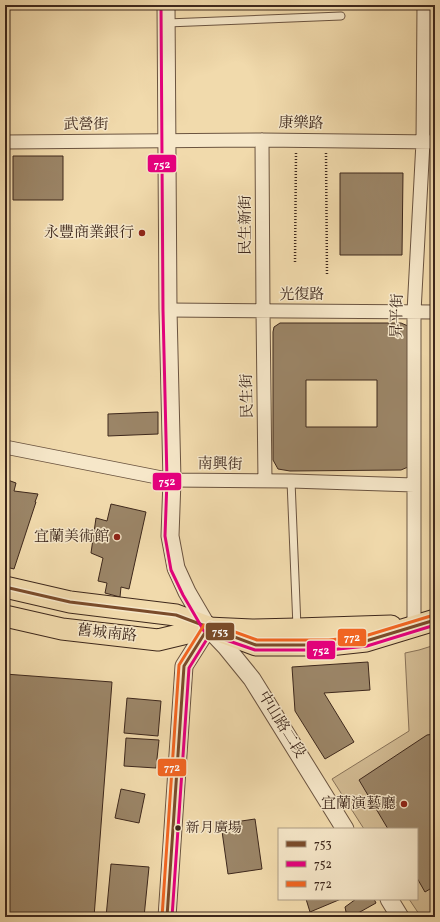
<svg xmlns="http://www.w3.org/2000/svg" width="440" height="922" font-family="Vollkorn,'Noto Serif TC',serif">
<rect width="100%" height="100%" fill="#f1daac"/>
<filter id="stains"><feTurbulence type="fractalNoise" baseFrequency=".005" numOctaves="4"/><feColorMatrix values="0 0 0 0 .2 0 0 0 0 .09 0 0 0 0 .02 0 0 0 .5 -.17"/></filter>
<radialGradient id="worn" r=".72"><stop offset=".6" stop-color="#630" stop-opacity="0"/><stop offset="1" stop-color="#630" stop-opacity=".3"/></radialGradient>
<path fill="#d3bc94" stroke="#887258" d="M435 645V917H421L409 899H417V829H364L332 779 409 731 405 653 419 650Z"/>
<path fill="#9b8567" stroke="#3e281c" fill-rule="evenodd" d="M13 156H63V200H13Z
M340 173H403L402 255H340Z
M280 323H401L408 326V467L401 470 290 471 278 469 273 460V332L274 327ZM306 380H377V427H306Z
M158 412V434L108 436V414Z
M5 479 16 483 14 491 38 494 35 502H36L14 569 6 567 5 569Z
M111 504 146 512 129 589 121 587 120 597 105 593 107 583 98 581 103 558 91 553 96 518 107 521Z
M368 662 370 690 324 693 354 742 325 759 295 711 292 667Z
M5 674 112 682 94 917H34L11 915V917H5Z
M127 698 161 701 158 736 124 733Z
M434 734 435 736V886L425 892 417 878V829H388L359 780 427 735Z
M126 738 159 740 156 768 124 766Z
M121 789 145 794 139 823 115 818Z
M255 819 262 869 228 874 221 824Z
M111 864 149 867 144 917H106Z
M306 899H341L310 912Z
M356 899H374L376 903 351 917H347L345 907Z"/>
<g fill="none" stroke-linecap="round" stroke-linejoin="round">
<g stroke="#6b5440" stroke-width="9">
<path id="service" d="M167 23 341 16
M291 481 297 627"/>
</g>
<g stroke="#6b5440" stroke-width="15">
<path id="minor" d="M262 140 263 311 265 481
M5 142 262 140 435 142
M168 310 435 312
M5 447 172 480 291 481 414 485
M414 627V312L423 142 424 5"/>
</g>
<g stroke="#6b5440" stroke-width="19">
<path id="tertiary" d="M166 5 168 310 172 480 170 536 176 568 187 592 208 628 226 647 252 679 345 829
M389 899 400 917
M167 917 184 666 208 628"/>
</g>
<g stroke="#3e281c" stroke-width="23">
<path id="primary" d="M5 587 70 602 176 615 256 645H329L366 641 435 620
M5 616 62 629 158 640 208 628 252 630 297 629 391 626"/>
</g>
<path stroke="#3e281c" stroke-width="2.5" stroke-dasharray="1 2" stroke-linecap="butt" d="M326 153 327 275
M295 262 296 153"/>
<use href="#service" stroke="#f6e7c9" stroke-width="7"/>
<use href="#minor" stroke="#f6e7c9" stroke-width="13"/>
<use href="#tertiary" stroke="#f6e7c9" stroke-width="17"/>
<use href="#primary" stroke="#f1daac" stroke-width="21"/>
<g stroke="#f6e7c9" stroke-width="6">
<path id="bus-1" d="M5 587 70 602 176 615 256 645H329L366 641 435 620
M167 917 184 666 208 628"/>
</g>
<g stroke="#f6e7c9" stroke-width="6">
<path id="bus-2" d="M161 5 163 310 167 480 165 536 171 570 183 595 204 631
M206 633 255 650H329L367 646 435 625
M172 917 189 668 212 631"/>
</g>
<g stroke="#f6e7c9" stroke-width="6">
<path id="bus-3" d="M210 623 257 640H329L365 636 434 615
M162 917 179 665 204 625"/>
</g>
<use href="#bus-1" stroke="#7a4b2a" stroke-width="3"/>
<use href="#bus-2" stroke="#e5007d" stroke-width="3"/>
<use href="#bus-3" stroke="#f26522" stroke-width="3"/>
</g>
<g fill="#8f2418" stroke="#f6e7c9" stroke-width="1.5">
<circle cx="142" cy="233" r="4"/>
<circle cx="117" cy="537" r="4"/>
<circle cx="404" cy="804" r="4"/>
</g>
<circle fill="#3e281c" stroke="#f6e7c9" stroke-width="1.5" cx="178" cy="828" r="3.5"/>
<g text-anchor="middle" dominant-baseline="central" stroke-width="3" stroke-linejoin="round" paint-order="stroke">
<g font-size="14" fill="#3e281c" stroke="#f6e7c9" text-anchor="start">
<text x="186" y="828">新月廣場</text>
</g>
<g font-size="15" fill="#3e281c" stroke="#f6e7c9">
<text transform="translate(301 124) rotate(1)">康樂路</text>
<text x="86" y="125">武營街</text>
<text transform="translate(246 225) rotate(-90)">民生新街</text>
<text x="302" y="295">光復路</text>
<text transform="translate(398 316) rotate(-89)">昇平街</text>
<text transform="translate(248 396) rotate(-91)">民生街</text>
<text transform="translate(220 465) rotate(1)">南興街</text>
<text transform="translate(107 634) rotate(6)">舊城南路</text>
<text transform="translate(281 725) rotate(58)">中山路二段</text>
</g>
<g font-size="15" fill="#3e281c" stroke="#f6e7c9" text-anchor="end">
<text x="134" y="233">永豐商業銀行</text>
<text x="109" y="537">宜蘭美術館</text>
<text x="396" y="804">宜蘭演藝廳</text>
</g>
</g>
<g stroke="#f6e7c9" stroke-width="1.5">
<rect x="147" y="154" width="30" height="19" rx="4" fill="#e5007d"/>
<rect x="152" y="472" width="30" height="19" rx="4" fill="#e5007d"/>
<rect x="205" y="622" width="30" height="19" rx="4" fill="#7a4b2a"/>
<rect x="337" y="628" width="30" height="19" rx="4" fill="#f26522"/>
<rect x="306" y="640" width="30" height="20" rx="4" fill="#e5007d"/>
<rect x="157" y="758" width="30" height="19" rx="4" fill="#f26522"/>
</g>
<g font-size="11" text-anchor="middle" font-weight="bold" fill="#fff">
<text x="162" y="168">752</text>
<text x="167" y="485">752</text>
<text x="220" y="635">753</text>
<text x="352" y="641">772</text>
<text x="321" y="654">752</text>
<text x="172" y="771">772</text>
</g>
<rect width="440" height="922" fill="none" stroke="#f1daac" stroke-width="20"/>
<rect x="6" y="6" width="428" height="910" fill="none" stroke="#3e281c" stroke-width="2"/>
<rect x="10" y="10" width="420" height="902" fill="none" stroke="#3e281c"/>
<rect x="278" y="828" width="140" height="72" fill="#f6e7c9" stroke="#ac9b84"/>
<rect x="286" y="841" width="20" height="6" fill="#7a4b2a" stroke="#ac9b84"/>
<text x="314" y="848" font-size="12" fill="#3e281c">753</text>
<rect x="286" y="861" width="20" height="6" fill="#e5007d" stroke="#ac9b84"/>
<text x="314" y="868" font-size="12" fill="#3e281c">752</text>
<rect x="286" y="881" width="20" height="6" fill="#f26522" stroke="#ac9b84"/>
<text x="314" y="888" font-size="12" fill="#3e281c">772</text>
<rect width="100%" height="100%" filter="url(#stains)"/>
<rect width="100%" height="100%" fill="url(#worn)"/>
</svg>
